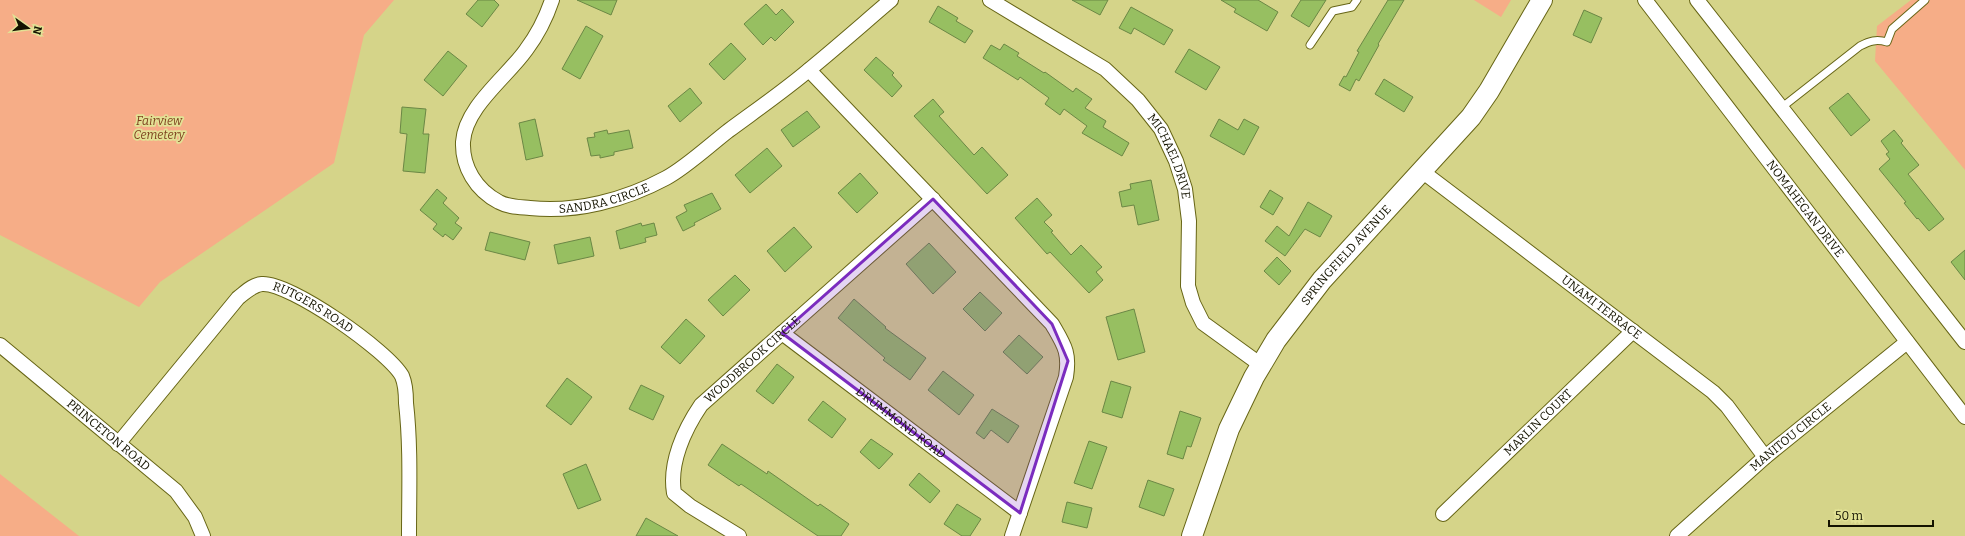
<svg xmlns="http://www.w3.org/2000/svg" width="1965" height="536" font-family="Bitter,serif">
<rect width="100%" height="100%" fill="#d5d489"/>
<path fill="#f6ad87" d="M0 0H394L364 35 334 163 160 282 139 307 0 235Z
M1474 0H1511L1501 17Z
M1911 0H1965V170L1875 61 1877 26Z
M0 474 79 536H0Z"/>
<path fill="#97bf61" stroke="#6b8745" d="M478 0H494L499 5 482 27 466 14Z
M577 0H617L611 15Z
M1072 0H1108L1100 15Z
M1221 0H1258L1278 12 1267 31 1234 12 1236 9Z
M1301 0H1326L1309 27 1291 16Z
M1388 0H1404L1378 44 1379 45 1359 81 1356 79 1350 91 1339 85 1344 76 1346 77 1359 52 1357 51Z
M766 4 776 15 782 9 794 22 775 41 771 37 763 45 744 24Z
M938 6 958 18 956 21 973 31 965 43 929 22Z
M1131 7 1173 30 1164 45 1134 28 1131 34 1119 28Z
M1584 10 1602 18 1591 43 1573 35Z
M586 26 603 36 580 79 562 69Z
M731 43 746 59 724 80 709 64Z
M1004 44 1019 53 1017 56 1044 73 1045 72 1073 92 1076 88 1092 99 1085 108 1106 121 1103 127 1129 143 1122 156 1082 133 1087 126 1064 109 1060 115 1045 104 1049 98 1020 77 1018 80 983 58 991 45 1000 50Z
M1189 49 1220 67 1206 90 1175 72Z
M448 51 467 66 443 96 424 80Z
M876 57 894 73 892 75 902 86 892 97 864 70Z
M1384 79 1413 97 1404 112 1375 94Z
M690 88 702 103 680 122 668 106Z
M1848 93 1870 120 1851 136 1829 108Z
M933 99 944 112 939 116 974 155 982 147 1008 175 987 194 914 116Z
M402 107 426 109 423 134H429L425 173 403 171 407 134 400 133Z
M807 111 820 127 793 147 781 130Z
M535 119 543 156 526 160 519 123Z
M1219 119 1238 130 1244 119 1259 127 1244 155 1210 136Z
M607 130 608 134 629 130 633 148 614 152V155L600 158V155L591 156 587 138 595 137 594 133Z
M1894 130 1903 141 1901 143 1919 165 1908 174 1944 219 1929 231 1918 218 1917 219 1904 203 1906 202 1879 169 1890 159 1886 154 1889 152 1881 141Z
M767 148 782 166 750 193 735 175Z
M860 173 878 193 857 213 838 193Z
M1151 180 1159 220 1138 225 1134 205 1122 207 1119 192 1131 189 1130 184Z
M437 189 447 198 443 203 459 218 455 223 462 228 453 240 445 234 443 237 433 229 437 224 420 210Z
M1270 190 1283 198 1273 215 1260 207Z
M712 193 721 209 694 223 695 225 683 231 676 217 687 211 684 205Z
M1037 198 1052 215 1044 222 1053 231 1051 232 1071 255 1081 245 1102 267 1096 272 1103 280 1089 293 1050 252 1047 254 1015 218Z
M1308 202 1332 216 1320 237 1305 229 1285 256 1265 241 1277 226 1289 236Z
M641 223 642 226 654 223 657 235 645 238 646 242 620 249 616 231Z
M794 227 812 247 785 272 767 251Z
M490 232 530 242 525 260 485 250Z
M590 237 594 256 558 264 554 245Z
M929 243 956 272 933 294 906 264Z
M1965 250V280L1951 262Z
M1277 257 1291 271 1279 285 1264 271Z
M735 275 750 290 723 316 708 300Z
M980 292 1002 313 985 331 963 309Z
M854 299 886 327 885 328 926 358 910 380 883 360 885 358 838 318Z
M1134 309 1145 352 1118 360 1106 317Z
M686 319 705 336 680 364 661 347Z
M1019 335 1043 357 1027 374 1003 352Z
M777 364 794 377 773 404 756 391Z
M943 371 974 395 959 415 928 390Z
M567 378 592 397 571 425 546 406Z
M1111 381 1131 387 1122 418 1102 412Z
M641 385 664 396 653 420 629 409Z
M823 401 846 419 832 438 808 420Z
M992 409 1019 426 1008 443 991 430 984 439 976 433Z
M1180 411 1201 418 1191 447 1187 446 1183 459 1167 454Z
M871 439 893 454 879 469 860 452Z
M1089 441 1107 447 1092 489 1074 483Z
M722 444 767 474 768 471 818 506 820 504 849 524 841 536H818L741 484 739 486 708 465Z
M586 464 601 500 578 509 563 474Z
M919 473 940 491 930 503 909 485Z
M1148 480 1174 489 1164 516 1139 507Z
M1067 502 1092 508 1087 528 1062 522Z
M957 504 981 519 970 536H962L944 524Z
M646 518 678 536H636Z"/>
<g fill="none" stroke-linecap="round" stroke-linejoin="round">
<g stroke="#676516" stroke-width="9">
<path id="lane" d="M1310 45 1333 11 1352 7 1357 0
M1781 108 1860 46C1870 41 1876 39 1887 42L1892 29 1925 0"/>
</g>
<g stroke="#676516" stroke-width="16">
<g id="street">
<path id="s1" d="M552 0C546 18 538 34 526 50 507 77 465 107 463 142 462 167 476 190 499 202 508 207 519 207 530 208 576 213 625 200 666 178 685 168 710 145 728 131 755 111 784 91 810 69 837 47 864 23 891 0"/>
<path id="s2" d="M990 0 1105 69 1138 100 1161 129 1176 161 1185 189 1189 221 1188 286 1193 303 1203 323 1261 365"/>
<path id="s3" d="M1645 0 1965 417"/>
<path d="M1697 0 1965 342"/>
<path d="M809 70 1052 324C1064 345 1070 352 1066 377L1012 536"/>
<path id="s4" d="M1423 172 1713 392 1727 406 1765 457"/>
<path id="s5" d="M782 333 1020 513"/>
<path id="s6" d="M0 345 176 491 195 517 203 536"/>
<path id="s7" d="M118 444 238 298C246 292 252 285 262 284 290 282 388 351 402 376 405 383 406 395 406 403 411 447 409 491 409 536"/>
<path id="s8" d="M1443 514 1633 331"/>
<path id="s9" d="M739 536 690 506 674 493C669 463 684 430 701 405L933 199"/>
<path id="s10" d="M1677 536 1765 457 1907 342"/>
</g>
</g>
<g stroke="#676516" stroke-width="22">
<g id="secondary">
<path id="s11" d="M1192 536 1229 429 1254 377 1276 340 1322 280 1471 117 1489 91 1542 0"/>
</g>
</g>
<use href="#lane" stroke="#fff" stroke-width="7"/>
<use href="#street" stroke="#fff" stroke-width="14"/>
<use href="#secondary" stroke="#fff" stroke-width="20"/>
</g>
<path fill="#7b2cbf" fill-opacity="0.2" stroke="#7b2cbf" stroke-width="3" stroke-linejoin="round" d="M933 199 1052 324 1068 361 1020 513 782 333Z"/>
<g text-anchor="middle" dominant-baseline="central" stroke-width="3.5" stroke-linejoin="round" paint-order="stroke">
<g font-size="12" font-style="italic" fill="#7c3f1d" stroke="#e2e295">
<text x="159" y="121">Fairview<tspan x="159" dy="14">Cemetery</tspan></text>
</g>
<g font-size="12" fill="#141300" stroke="#e2e295">
<text stroke="none"><textPath href="#s2" startOffset="245">MICHAEL DRIVE</textPath></text>
<text stroke="none"><textPath href="#s1" startOffset="351">SANDRA CIRCLE</textPath></text>
<text stroke="none"><textPath href="#s3" startOffset="263">NOMAHEGAN DRIVE</textPath></text>
<text stroke="none"><textPath href="#s11" startOffset="324">SPRINGFIELD AVENUE</textPath></text>
<text stroke="none"><textPath href="#s4" startOffset="224">UNAMI TERRACE</textPath></text>
<text stroke="none"><textPath href="#s7" startOffset="274">RUTGERS ROAD</textPath></text>
<text stroke="none"><textPath href="#s9" startOffset="241">WOODBROOK CIRCLE</textPath></text>
<text stroke="none"><textPath href="#s5" startOffset="149">DRUMMOND ROAD</textPath></text>
<text stroke="none"><textPath href="#s8" startOffset="132">MARLIN COURT</textPath></text>
<text stroke="none"><textPath href="#s6" startOffset="141">PRINCETON ROAD</textPath></text>
<text stroke="none"><textPath href="#s10" startOffset="151">MANITOU CIRCLE</textPath></text>
</g>
</g>
<g transform="translate(28 28) rotate(104)" stroke="#e2e295" stroke-width="3" paint-order="stroke">
<path d="M0-3L7 15L0 10L-7 15Z" fill="#141300"/>
<text y="-6" font-size="11" font-weight="bold" text-anchor="middle" fill="#141300">N</text>
</g>
<path d="M1829 520v6h104v-6" fill="none" stroke="#141300" stroke-width="2"/>
<text x="1835" y="520" font-size="12" fill="#141300" stroke="#e2e295" stroke-width="3" paint-order="stroke">50 m</text>
</svg>
